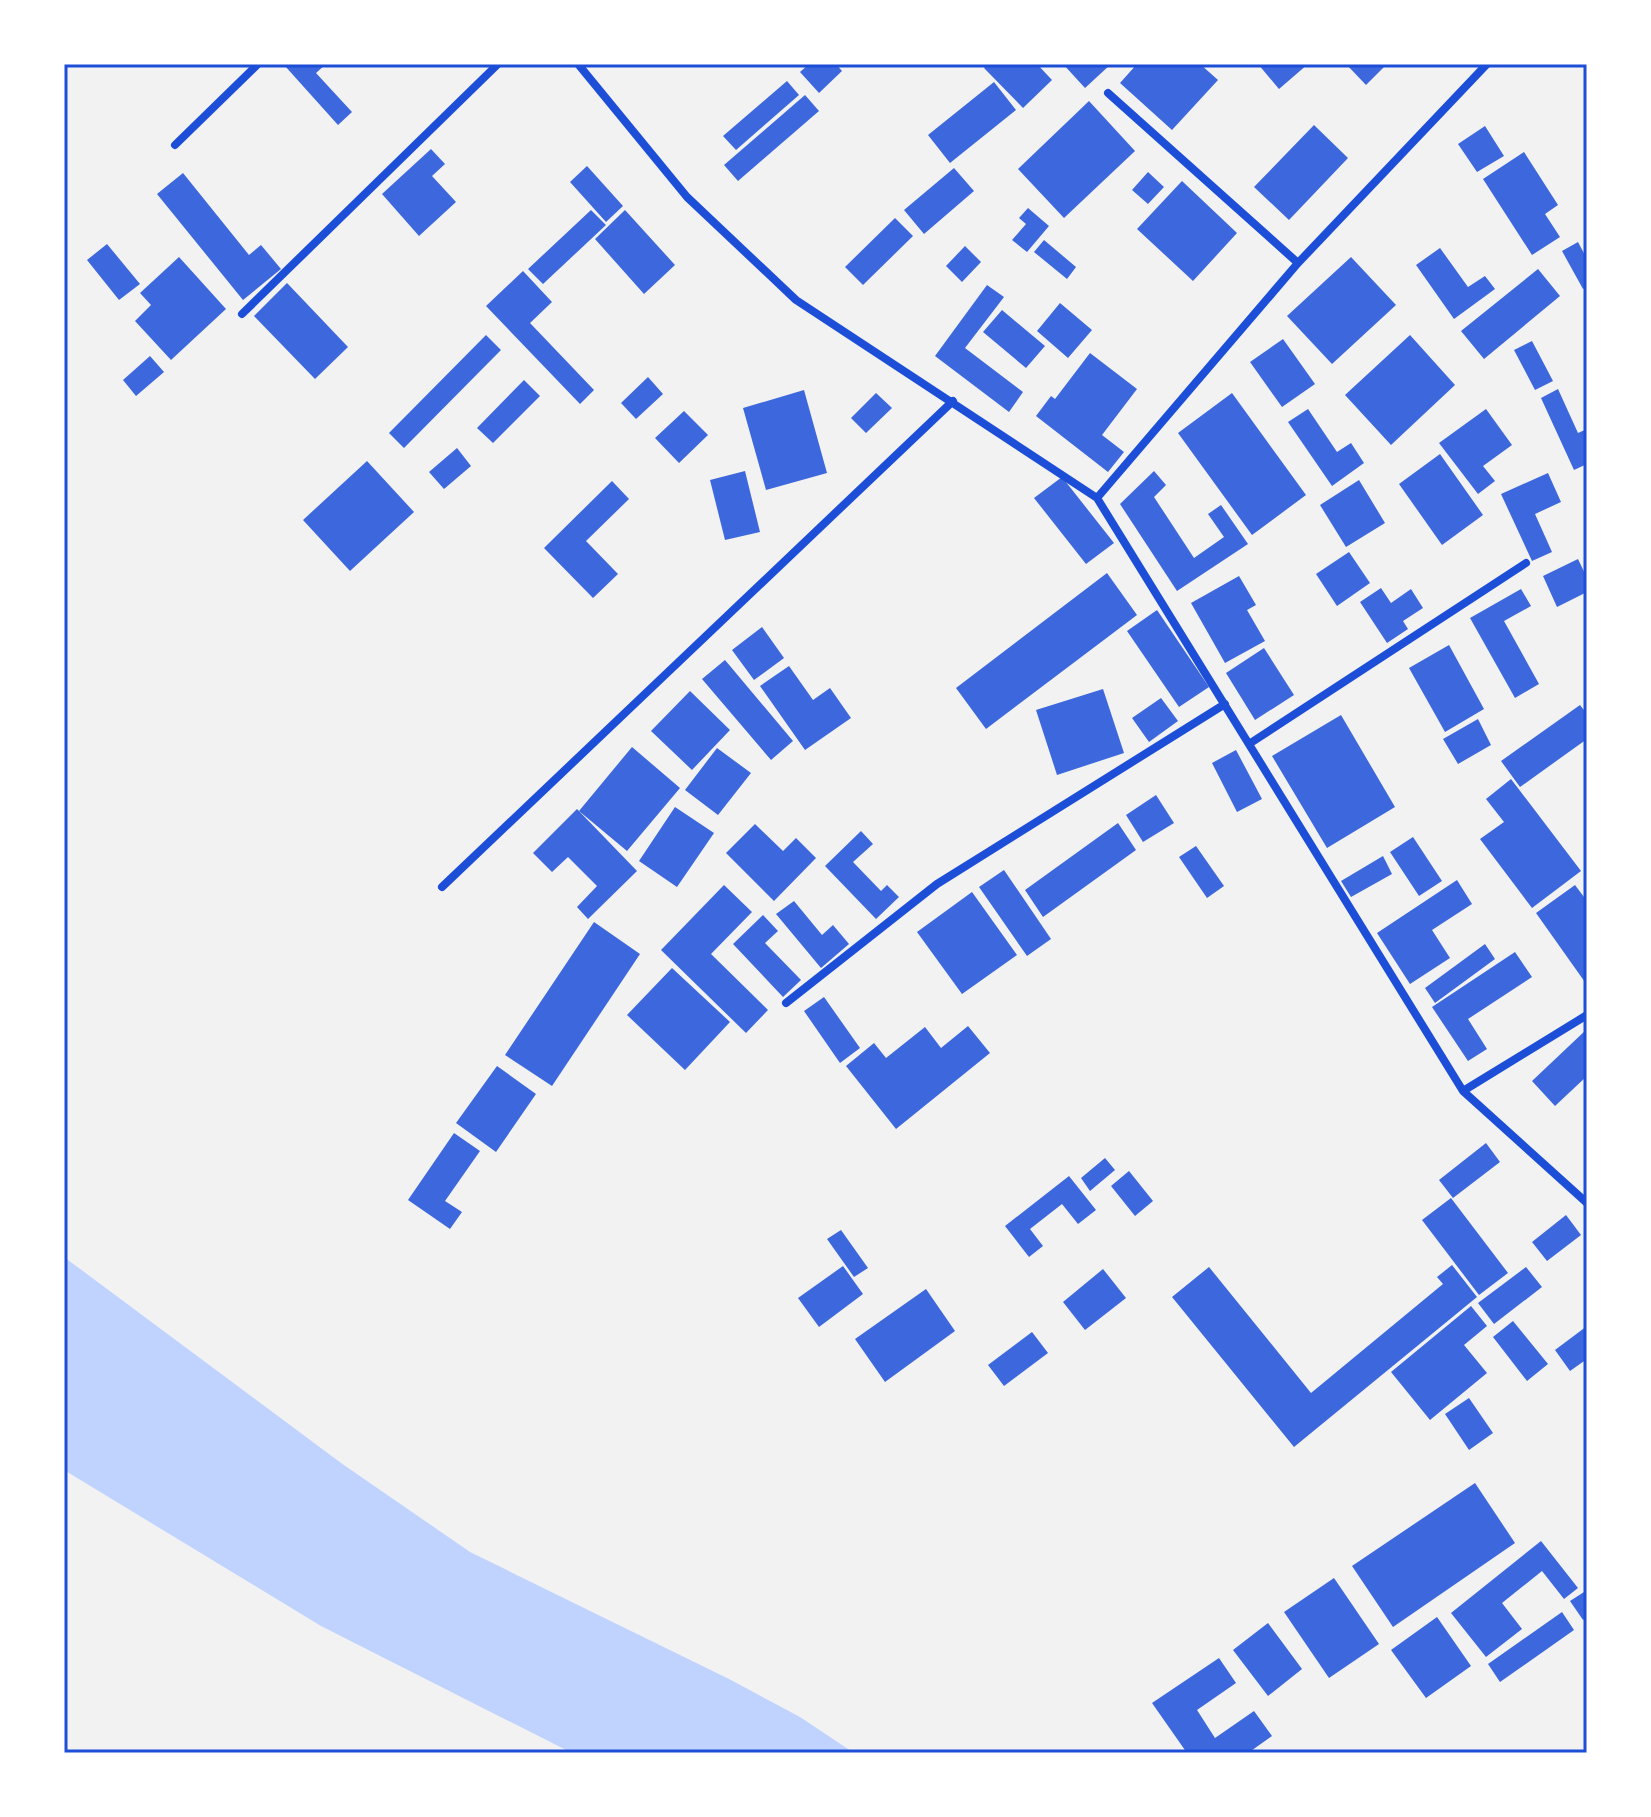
<svg xmlns="http://www.w3.org/2000/svg" width="1651" height="1817" font-family="'Noto Sans',sans-serif">
<rect width="100%" height="100%" fill="#f2f2f2"/>
<path fill="#bfd3fe" d="M64 1257 341 1463 470 1552 729 1679 800 1717 854 1753H572L321 1626 64 1470Z"/>
<path fill="#3d67dc" d="M287 64H326L316 73 352 112 338 125 285 66Z
M809 64H836L842 71 819 93 800 72Z
M987 64H1037L1052 80 1023 108 984 68Z
M1063 64H1111L1085 88Z
M1137 64H1200L1218 80 1172 130 1120 83Z
M1258 64H1308L1279 89Z
M1346 64H1387L1366 85Z
M787 81 799 95 736 150 723 136Z
M994 82 1016 110 950 163 928 135Z
M805 95 819 111 738 181 724 165Z
M1089 101 1135 151 1064 218 1018 169Z
M1314 125 1348 158 1289 220 1254 187Z
M1485 126 1504 156 1477 172 1458 144Z
M431 149 445 164 432 176 456 202 419 236 382 194Z
M1524 152 1558 205 1545 214 1560 237 1532 255 1483 179Z
M587 166 623 206 606 222 570 182Z
M954 168 974 191 924 234 904 210Z
M1148 172 1164 187 1148 204 1132 190Z
M183 173 249 255 261 245 281 269 243 300 157 194Z
M1182 181 1237 233 1193 281 1137 229Z
M1028 208 1049 226 1027 252 1012 240 1026 224 1019 218Z
M591 210 606 225 543 284 528 269Z
M625 210 675 265 644 294 595 239Z
M895 218 913 236 863 285 845 267Z
M1044 240 1076 267 1067 279 1034 252Z
M1578 242 1587 259V287L1583 289 1562 251Z
M107 244 140 284 119 300 87 260Z
M965 246 981 262 962 282 946 266Z
M1440 248 1468 287 1485 276 1495 289 1454 319 1416 265Z
M179 257 226 309 171 360 135 321 151 305 140 293Z
M1351 257 1396 305 1332 364 1287 316Z
M1538 269 1560 296 1484 359 1461 331Z
M523 271 552 302 530 323 594 390 580 404 486 306Z
M287 283 348 347 315 379 254 316Z
M987 285 1004 297 965 348 1023 392 1009 412 935 356Z
M1060 303 1092 330 1068 358 1037 331Z
M1002 310 1045 346 1026 368 983 332Z
M486 335 501 350 404 448 389 433Z
M1410 335 1455 385 1391 445 1345 395Z
M1283 339 1315 384 1282 407 1250 362Z
M1532 341 1553 381 1535 390 1514 350Z
M1090 353 1137 389 1102 435 1124 452 1108 472 1036 416 1051 396 1055 399Z
M150 356 164 372 136 396 123 380Z
M648 377 663 394 636 419 621 403Z
M524 380 540 396 493 443 477 428Z
M1558 389 1578 433 1587 429V464L1574 470 1541 398Z
M804 390 827 473 766 490 743 408Z
M876 393 892 408 866 433 851 418Z
M1232 393 1306 495 1252 535 1178 433Z
M1308 409 1337 452 1351 443 1364 463 1332 486 1288 422Z
M1486 409 1512 445 1483 466 1495 481 1478 494 1439 443Z
M684 411 708 435 679 463 655 438Z
M457 448 471 466 444 489 429 472Z
M1440 454 1483 515 1442 545 1399 484Z
M367 461 414 512 350 571 303 520Z
M745 471 760 532 725 540 710 480Z
M1154 471 1166 485 1154 497 1194 558 1224 537 1208 514 1221 505 1248 544 1177 591 1120 504Z
M1548 473 1561 502 1535 514 1552 552 1532 561 1501 494Z
M1062 477 1114 543 1086 564 1034 498Z
M1359 480 1385 523 1346 547 1320 505Z
M612 481 629 499 586 541 618 574 593 598 544 548Z
M1349 552 1370 583 1337 606 1316 574Z
M1578 559 1587 578V592L1557 607 1543 576Z
M1107 573 1137 615 986 729 956 688Z
M1239 576 1256 605 1247 610 1265 641 1225 663 1191 603Z
M1381 588 1391 603 1411 589 1423 608 1403 621 1408 629 1387 643 1360 602Z
M1521 589 1531 606 1504 621 1539 684 1515 698 1470 618Z
M1157 610 1209 687 1179 707 1127 631Z
M762 627 784 658 754 680 732 650Z
M1449 645 1484 709 1445 732 1409 668Z
M1264 648 1294 695 1255 720 1226 673Z
M725 660 793 741 771 760 702 679Z
M789 666 813 700 830 688 851 718 805 750 760 686Z
M1103 689 1124 753 1057 775 1036 710Z
M690 691 730 730 692 770 651 731Z
M1161 698 1178 721 1149 742 1132 718Z
M1580 705 1587 714V739L1520 787 1501 761Z
M1341 715 1395 807 1327 848 1272 756Z
M1478 719 1491 745 1458 764 1443 739Z
M632 747 680 788 627 851 579 811Z
M717 748 751 773 718 815 685 790Z
M1236 750 1262 799 1237 812 1212 763Z
M1511 779 1581 871 1532 908 1480 839 1504 822 1486 799Z
M1156 795 1174 823 1143 842 1126 815Z
M675 807 714 833 677 887 639 861Z
M577 809 637 871 588 919 577 907 597 886 568 857 552 872 533 853Z
M1118 823 1136 850 1043 917 1025 890Z
M755 824 783 851 796 838 816 858 774 901 726 853Z
M861 831 873 844 853 862 881 891 887 885 899 897 876 919 825 866Z
M1413 837 1442 881 1419 896 1390 852Z
M1196 846 1224 886 1207 898 1179 857Z
M1383 856 1392 874 1351 897 1341 881Z
M1004 870 1051 939 1027 956 979 887Z
M1457 880 1472 904 1432 930 1450 958 1410 984 1377 933Z
M724 885 752 912 711 954 768 1010 746 1033 661 950Z
M1575 885 1587 901V985L1536 913Z
M972 892 1017 955 962 994 917 932Z
M794 901 822 935 833 925 849 944 821 968 776 914Z
M763 915 778 931 765 943 801 980 783 997 733 944Z
M594 922 640 954 552 1086 505 1055Z
M1485 944 1495 959 1435 1003 1425 988Z
M1515 952 1532 977 1468 1019 1487 1049 1468 1061 1432 1007Z
M672 968 730 1022 685 1070 627 1015Z
M824 997 860 1048 840 1063 804 1011Z
M968 1026 990 1053 896 1129 846 1066 874 1043 886 1058 925 1027 941 1048Z
M1587 1029V1076L1555 1106 1532 1081Z
M497 1066 536 1094 496 1152 456 1123Z
M454 1133 480 1151 445 1201 462 1212 450 1229 408 1200Z
M1486 1143 1500 1162 1453 1198 1439 1180Z
M1105 1158 1115 1170 1090 1191 1081 1178Z
M1129 1171 1153 1201 1135 1216 1111 1186Z
M1069 1176 1096 1210 1078 1224 1062 1204 1030 1229 1043 1246 1029 1257 1005 1226Z
M1451 1198 1508 1273 1479 1295 1422 1220Z
M1566 1215 1581 1235 1547 1261 1532 1242Z
M841 1230 868 1268 854 1277 827 1239Z
M1452 1265 1477 1297 1294 1447 1172 1297 1209 1267 1311 1393 1443 1284 1437 1277Z
M843 1266 863 1294 819 1327 798 1298Z
M1526 1267 1542 1287 1494 1324 1478 1303Z
M1103 1269 1126 1298 1085 1330 1063 1302Z
M926 1289 955 1331 885 1382 855 1339Z
M1471 1306 1487 1326 1464 1345 1487 1373 1430 1420 1391 1372Z
M1513 1321 1548 1364 1527 1381 1493 1337Z
M1587 1326V1359L1570 1371 1555 1350Z
M1032 1332 1048 1353 1004 1386 988 1365Z
M1469 1398 1493 1433 1469 1450 1445 1414Z
M1475 1483 1515 1543 1393 1627 1352 1566Z
M1541 1541 1578 1588 1564 1599 1542 1571 1502 1603 1522 1629 1486 1657 1451 1613Z
M1334 1578 1379 1644 1329 1678 1284 1612Z
M1584 1592 1587 1596V1617L1583 1620 1570 1601Z
M1562 1612 1574 1630 1500 1682 1488 1664Z
M1437 1617 1471 1666 1426 1698 1391 1650Z
M1268 1623 1302 1669 1268 1696 1233 1650Z
M1219 1658 1236 1683 1197 1710 1215 1738 1254 1711 1272 1736 1248 1753H1187L1152 1703Z"/>
<g fill="none" stroke-linecap="round" stroke-linejoin="round">
<path stroke="#1d4ed8" stroke-width="8" d="M578 64 687 197 796 300 1097 498 1463 1091 1587 1203
M1108 93 1298 263
M175 145 258 64
M242 314 498 64
M1097 498 1298 263 1487 64
M1249 744 1526 563
M442 887 953 401
M786 1003 937 884 1225 704
M1463 1091 1587 1015"/>
</g>
<rect width="1651" height="1817" fill="none" stroke="#ffffff" stroke-width="132"/>
<rect x="66" y="66" width="1519" height="1685" fill="none" stroke="#1d4ed8" stroke-width="3"/>
</svg>
